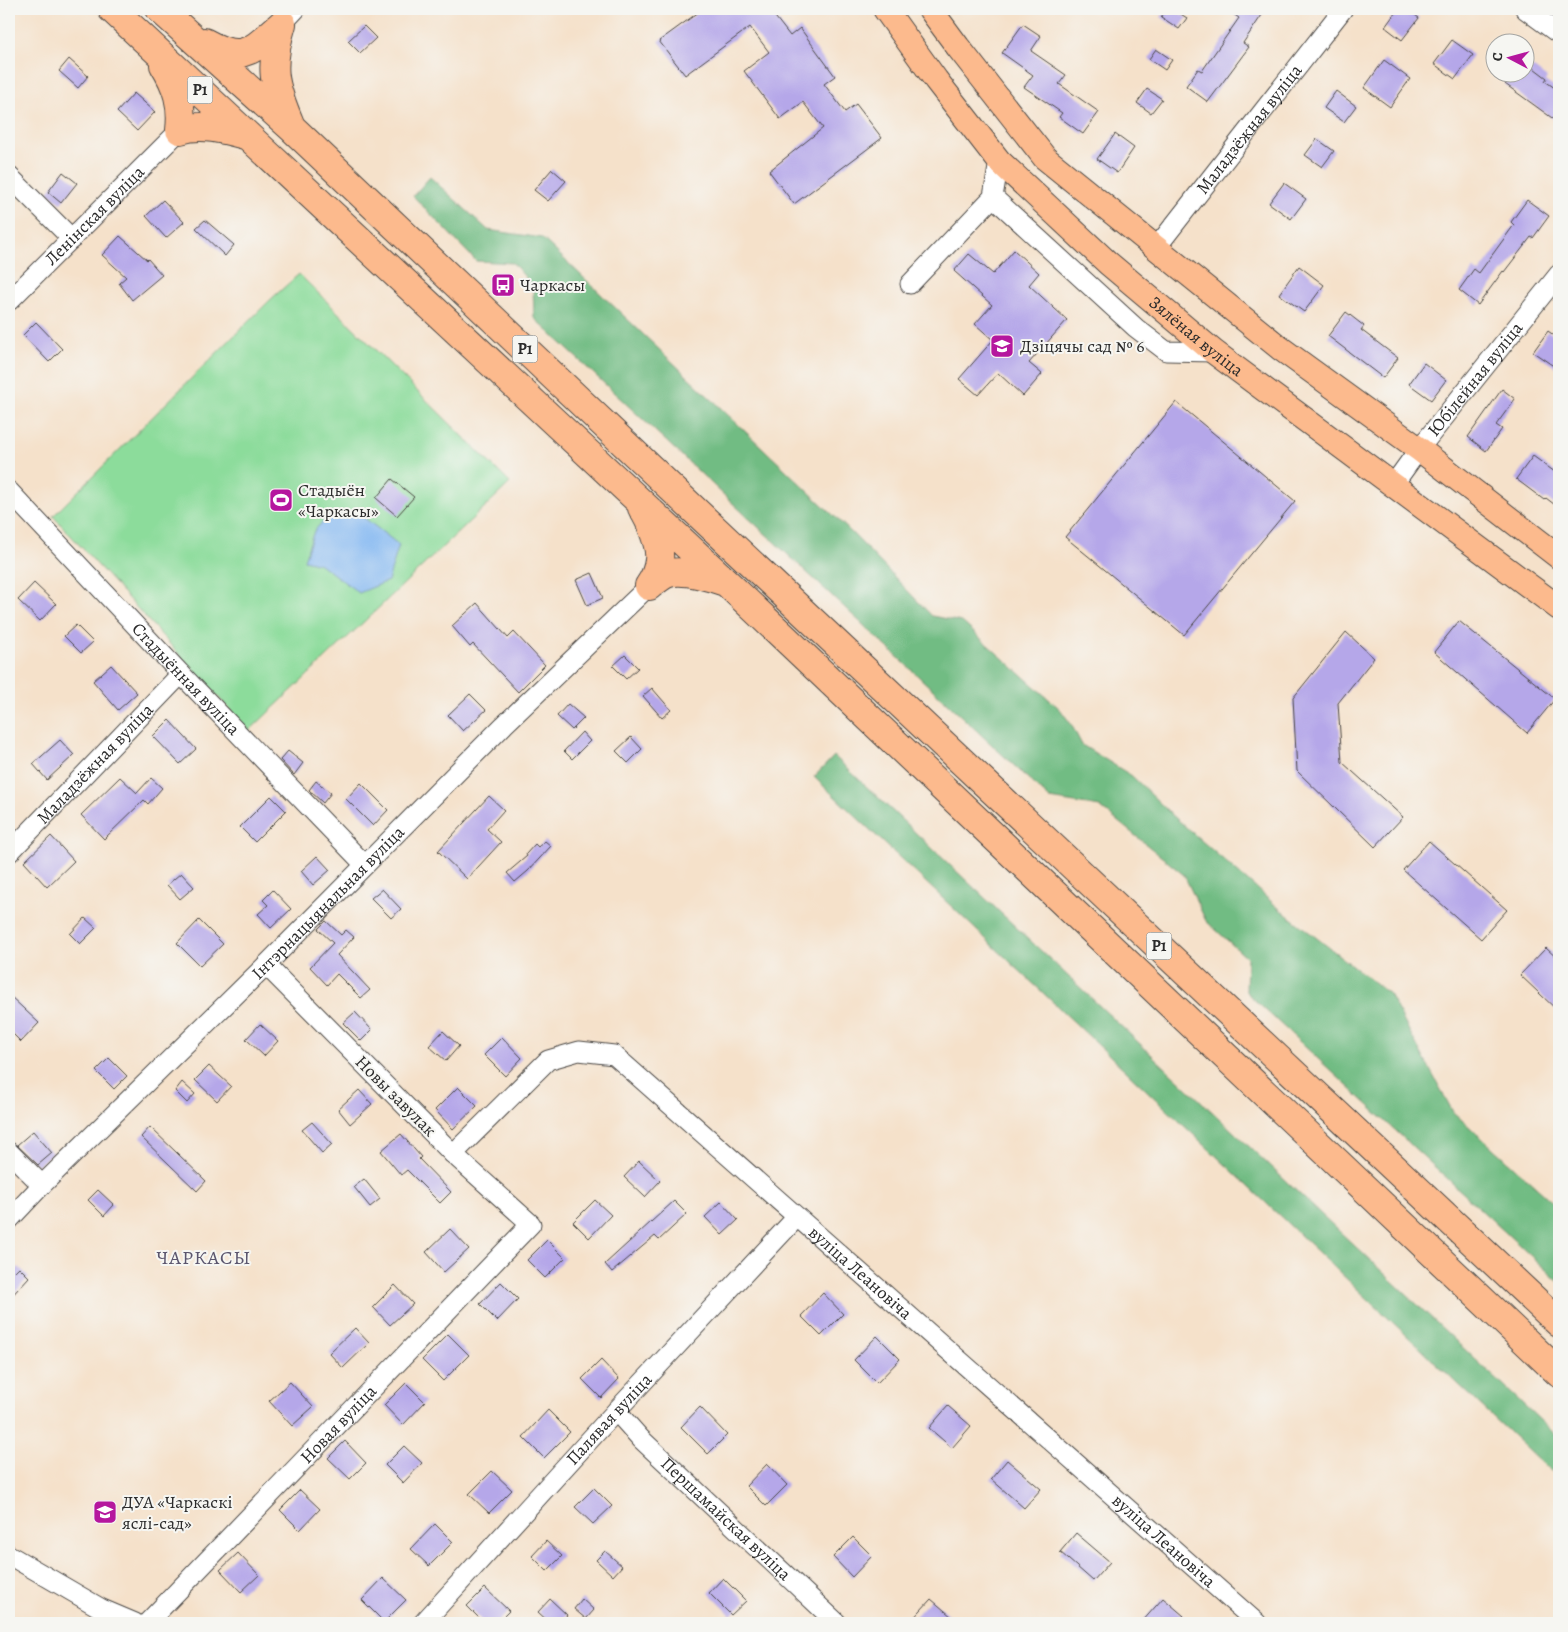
<svg xmlns="http://www.w3.org/2000/svg" width="1568" height="1632" font-family="Alegreya,serif">
<rect width="100%" height="100%" fill="#f6f6f2"/>
<filter id="ink" filterUnits="userSpaceOnUse"><feTurbulence type="fractalNoise" baseFrequency=".02" numOctaves="2"/><feDisplacementMap in="SourceGraphic" scale="10" xChannelSelector="R" yChannelSelector="G"/><feConvolveMatrix kernelMatrix="1 2 1 2 8 2 1 2 1" color-interpolation-filters="sRGB"/></filter>
<filter id="wash" filterUnits="userSpaceOnUse"><feTurbulence type="fractalNoise" baseFrequency=".0096" numOctaves="4" result="noise"/><feDisplacementMap in="SourceGraphic" scale="20" xChannelSelector="R" yChannelSelector="G"/><feGaussianBlur stdDeviation="1.12" result="paint"/><feColorMatrix in="noise" values="0 0 0 0 0 0 0 0 0 0 0 0 0 0 0 0 0 1.4 0 .05"/><feComposite in="paint" operator="in"/></filter>
<g filter="url(#wash)">
<rect width="100%" height="100%" fill="#f5e1ca"/>
<path fill="#8cdc9b" stroke="#5c8463" d="M299 274 510 483 249 731 53 516 269 301Z"/>
<path fill="#71bc83" stroke="#4e7457" d="M430 177 488 230 542 238 851 532 932 616 962 622 1060 709 1071 724 1082 745 1132 776 1171 814 1282 911 1389 994 1453 1112 1559 1208V1282L1246 992 1247 958 1206 921 1184 875 1100 807 1050 799 534 318 533 286 513 263 476 261 413 196Z
M834 756 1559 1438V1479L814 777Z"/>
<path fill="#84b8f2" stroke="#58728e" d="M358 513 399 545 388 581 359 593 320 564 304 560 314 531 329 515Z"/>
<g id="blocks">
<path fill="#b5a7e9" d="M703 9H769L790 36 800 28 835 76 824 84 845 112 856 104 882 138 794 204 769 171 823 128 803 102 780 119 744 71 769 52 750 27 685 75 659 41Z
M1167 9H1173L1187 18 1179 29 1161 17Z
M1226 9H1266L1243 43 1249 47 1208 102 1186 86 1198 69 1202 71 1239 18Z
M1398 9H1407L1419 18 1402 40 1385 27Z
M1023 24 1041 36 1031 51 1066 75 1059 84 1099 112 1083 134 1059 117 1062 113 1024 87 1033 75 1002 53Z
M364 26 376 38 360 53 348 41Z
M1452 40 1473 55 1455 79 1434 64Z
M1156 49 1172 60 1165 70 1149 59Z
M69 59 88 76 78 88 59 71Z
M1384 60 1410 79 1390 107 1364 88Z
M1526 62 1547 78 1545 81 1559 91V123L1505 84 1513 72H1526Z
M1147 89 1162 99 1151 113 1137 103Z
M1336 91 1356 106 1344 122 1324 108Z
M134 93 155 112 137 131 117 112Z
M1115 134 1134 148 1117 173 1097 159Z
M1317 139 1334 151 1322 167 1305 155Z
M552 169 566 181 548 201 534 190Z
M63 172 77 183 61 203 48 192Z
M1284 183 1306 199 1291 219 1269 203Z
M163 200 184 222 166 238 146 216Z
M1527 200 1549 216 1533 238 1531 237 1504 272 1503 271 1478 305 1459 290 1474 269 1479 273 1514 225 1511 222Z
M205 220 234 245 225 256 196 228Z
M120 236 147 260 148 259 162 275 132 300 119 283 126 277 102 255Z
M1014 250 1039 273 1029 285 1067 320 1029 363 1042 374 1023 396 998 373 978 395 959 379 993 340 975 324 992 305 954 271 969 254 993 274Z
M1299 266 1324 285 1304 312 1279 294Z
M1346 312 1364 326 1361 330 1398 358 1383 378 1328 336Z
M36 322 62 349 49 362 23 335Z
M1548 331 1559 339V361L1555 367 1533 352Z
M1424 363 1446 380 1431 400 1409 384Z
M1502 389 1515 399 1496 425 1502 429 1486 451 1468 437Z
M1176 402 1295 501 1184 635 1065 537Z
M1533 456 1559 475V508L1546 498 1544 500 1516 479Z
M392 479 414 497 397 516 376 498Z
M592 573 603 598 587 605 576 580Z
M34 583 56 604 40 621 18 600Z
M477 603 508 638 514 632 545 665 518 692 473 644 470 647 452 626Z
M1459 621 1555 699 1527 733 1434 652Z
M76 625 93 642 81 653 64 636Z
M1346 632 1374 658 1338 703 1342 762 1403 817 1375 847 1297 771 1293 698Z
M625 655 638 668 626 679 613 666Z
M111 665 137 693 118 710 93 681Z
M652 688 671 710 662 718 643 696Z
M470 694 486 710 463 731 448 715Z
M568 704 584 718 572 730 557 716Z
M169 720 196 749 180 764 153 736Z
M582 732 590 741 572 759 564 751Z
M631 737 642 749 628 763 616 751Z
M60 740 74 755 47 780 33 764Z
M288 751 303 763 294 775 280 760Z
M120 777 137 793 151 778 162 788 148 804 144 800 104 839 81 815Z
M316 781 331 793 323 803 309 790Z
M361 783 388 810 373 826 346 799Z
M271 796 286 811 255 842 240 827Z
M489 796 504 810 487 829 501 842 467 879 438 851Z
M51 836 74 861 47 887 24 862Z
M545 841 551 846 528 871 515 882 507 873 527 856 526 854 535 844 538 847Z
M1429 841 1507 910 1481 939 1403 870Z
M317 856 330 870 313 885 301 871Z
M181 873 194 887 180 899 167 885Z
M382 889 401 909 391 918 371 898Z
M273 890 291 909 271 928 258 914 268 905 263 900Z
M85 918 96 928 80 944 70 934Z
M199 920 223 944 200 966 177 943Z
M326 921 341 935 346 930 354 937 337 955 370 990 361 998 337 974 327 985 310 967 333 943 318 929Z
M1546 948 1559 960V1012L1520 975Z
M9 995 39 1023 21 1042 9 1030Z
M355 1012 372 1030 361 1041 343 1023Z
M260 1024 278 1041 264 1056 246 1039Z
M443 1031 459 1046 446 1061 429 1046Z
M502 1037 522 1058 505 1076 484 1055Z
M109 1058 127 1076 114 1089 96 1071Z
M209 1066 231 1086 217 1101 195 1080Z
M182 1082 195 1094 187 1103 175 1091Z
M458 1087 477 1106 453 1129 435 1110Z
M359 1090 372 1104 350 1124 338 1109Z
M312 1122 332 1144 322 1153 302 1130Z
M150 1127 206 1181 197 1191 141 1137Z
M33 1131 52 1153 38 1165 17 1145Z
M401 1134 421 1157 419 1159 451 1192 440 1203 407 1170 401 1175 381 1151Z
M639 1161 660 1181 645 1197 624 1177Z
M364 1179 380 1199 370 1207 354 1187Z
M98 1190 114 1205 104 1216 88 1200Z
M595 1200 611 1215 589 1238 573 1222Z
M674 1201 687 1214 659 1240 655 1236 612 1272 605 1264Z
M721 1202 738 1220 722 1235 705 1217Z
M450 1229 469 1249 444 1272 426 1252Z
M547 1240 565 1258 545 1278 527 1260Z
M19 1267 29 1277 9 1299V1277Z
M501 1282 518 1299 497 1321 480 1304Z
M395 1285 413 1304 390 1325 373 1307Z
M823 1293 843 1314 821 1336 801 1316Z
M355 1328 369 1343 343 1368 329 1353Z
M448 1334 469 1355 443 1381 422 1360Z
M877 1336 900 1359 877 1383 854 1360Z
M601 1360 619 1379 601 1398 582 1379Z
M290 1382 313 1407 292 1426 269 1401Z
M406 1383 425 1402 403 1425 384 1405Z
M948 1406 971 1426 952 1448 929 1428Z
M700 1407 727 1435 708 1454 681 1427Z
M548 1410 570 1432 544 1458 523 1437Z
M345 1441 366 1463 350 1479 328 1458Z
M404 1446 422 1463 403 1483 385 1465Z
M1007 1460 1041 1489 1024 1508 991 1479Z
M767 1464 787 1485 766 1506 746 1486Z
M492 1471 512 1490 489 1513 469 1494Z
M594 1488 612 1506 593 1524 575 1507Z
M300 1490 320 1509 300 1530 280 1510Z
M435 1524 453 1542 429 1566 411 1549Z
M1076 1533 1110 1562 1093 1581 1060 1552Z
M853 1537 872 1556 852 1577 833 1557Z
M546 1541 562 1556 547 1571 532 1556Z
M605 1551 622 1566 613 1576 596 1560Z
M238 1553 259 1575 241 1592 220 1570Z
M383 1578 406 1600 384 1622 362 1600Z
M723 1578 746 1601 731 1615 709 1593Z
M485 1588 509 1611 497 1623H484L467 1606Z
M1163 1598 1184 1616 1178 1623H1141Z
M550 1599 567 1615 560 1623H550L538 1612Z
M582 1599 594 1610 586 1619 574 1609Z
M931 1599 959 1623H909Z"/>
</g>
</g>
<g filter="url(#ink)">
<use href="#blocks" fill-opacity="0" stroke="#494643" stroke-width="1"/>
<g fill="none" stroke-linecap="round" stroke-linejoin="round">
<g stroke="#494643" stroke-width="21">
<g id="minor">
<path d="M1525 9 1559 34"/>
<path d="M282 24 296 9"/>
<path d="M9 176 72 239"/>
<path d="M993 197 1136 328 1166 351 1214 352"/>
<path id="s1" d="M1156 248 1343 9"/>
<path d="M910 284 993 197 999 161"/>
<path id="s2" d="M9 301 180 130"/>
<path id="s3" d="M1393 485 1419 449 1559 274"/>
<path id="s4" d="M9 491 181 674 365 865"/>
<path id="s5" d="M9 853 181 674"/>
<path d="M9 1152 42 1185"/>
<path id="s6" d="M453 1154 548 1060 579 1051 614 1055 1257 1623"/>
<path id="s7" d="M9 1220 42 1185 266 965 504 725 649 586"/>
<path id="s8" d="M616 1411 641 1439 837 1623"/>
<path d="M9 1555 102 1609 135 1623"/>
<path id="s9" d="M147 1623 531 1224 453 1154 266 965"/>
<path id="s10" d="M423 1623 616 1411 797 1217"/>
</g>
</g>
<g stroke="#494643" stroke-width="26">
<g id="major">
<path id="s11" d="M885 9 936 80 999 161 1108 263 1214 352 1559 608"/>
<path d="M930 9 958 47 1045 158 1280 348 1419 449 1559 557"/>
</g>
</g>
<g stroke="#494643" stroke-width="30">
<path id="highway" d="M112 9 727 583 1559 1373
M160 9 292 128 687 503 1559 1323
M282 24C269 67 273 84 290 124
M204 42C244 64 251 51 282 24
M164 65C177 86 183 105 180 130 203 123 226 130 248 136
M642 508C650 520 661 546 659 560 658 569 654 579 649 586
M649 586C654 582 660 577 666 574 681 568 710 577 725 582"/>
</g>
<use href="#minor" stroke="#fff" stroke-width="19"/>
<use href="#major" stroke="#fcba8d" stroke-width="24"/>
<use href="#highway" stroke="#fcba8d" stroke-width="28"/>
</g>
</g>
<defs>
<g id="bus-square" transform="scale(1.25)"><rect x="-9" y="-9" width="18" height="18" rx="4" fill="#b5179e" stroke="#f6f6f2"/><path d="M-5-6H5V4H4V6H2V4H-2V6H-4V4H-5ZM-3.5-4V0h7V-4ZM-3.5 1.2v1.5H-2V1.2ZM2 1.2v1.5H3.5V1.2Z" fill="#fff"/></g>
<g id="school-square" transform="scale(1.25)"><rect x="-9" y="-9" width="18" height="18" rx="4" fill="#b5179e" stroke="#f6f6f2"/><path d="M0-5L7-2L0 1L-7-2ZM-4 1L0 2.5L4 1V4Q0 6-4 4Z" fill="#fff"/></g>
<g id="stadium-square" transform="scale(1.25)"><rect x="-9" y="-9" width="18" height="18" rx="4" fill="#b5179e" stroke="#f6f6f2"/><path d="M0-5a6.5 5 0 1 0 0 10a6.5 5 0 1 0 0-10ZM-3.5-1.8h7v3.6h-7Z" fill="#fff"/></g>
</defs>
<g fill-rule="evenodd">
<use href="#bus-square" x="503" y="285"/>
<use href="#school-square" x="1002" y="346"/>
<use href="#stadium-square" x="281" y="500"/>
<use href="#school-square" x="105" y="1512"/>
</g>
<g text-anchor="middle" dominant-baseline="central" stroke-width="4" stroke-linejoin="round" paint-order="stroke">
<g fill="#f6f6f2" stroke="#686867" stroke-width="1">
<rect x="187.5" y="76.5" width="25" height="27" rx="4"/>
<rect x="512.5" y="335.5" width="25" height="27" rx="4"/>
<rect x="1146.5" y="932.5" width="25" height="27" rx="4"/>
</g>
<g font-size="16" font-weight="bold" fill="#2b2b2b">
<text x="200" y="90">Р1</text>
<text x="525" y="349">Р1</text>
<text x="1159" y="946">Р1</text>
</g>
<g font-size="18" fill="#2b2b2b" stroke="#f6f6f2">
<text stroke="none"><textPath href="#s1" startOffset="151">Маладзёжная вуліца</textPath></text>
<text stroke="none"><textPath href="#s2" startOffset="121">Ленінская вуліца</textPath></text>
<text stroke="none"><textPath href="#s11" startOffset="454">Зялёная вуліца</textPath></text>
<text stroke="none"><textPath href="#s3" startOffset="134">Юбілейная вуліца</textPath></text>
<text stroke="none"><textPath href="#s4" startOffset="258">Стадыённая вуліца</textPath></text>
<text stroke="none"><textPath href="#s5" startOffset="124">Маладзёжная вуліца</textPath></text>
<text stroke="none"><textPath href="#s7" startOffset="450">Інтэрнацыянальная вуліца</textPath></text>
<text transform="translate(396 1096) rotate(45)">Новы завулак</text>
<text stroke="none"><textPath href="#s6" startOffset="530">вуліца Леановіча</textPath></text>
<text stroke="none"><textPath href="#s10" startOffset="276">Палявая вуліца</textPath></text>
<text stroke="none"><textPath href="#s9" startOffset="276">Новая вуліца</textPath></text>
<text stroke="none"><textPath href="#s8" startOffset="154">Першамайская вуліца</textPath></text>
<text stroke="none"><textPath href="#s6" startOffset="935">вуліца Леановіча</textPath></text>
</g>
<g font-size="18" fill="#2b2b2b" stroke="#f6f6f2" text-anchor="start">
<text x="520" y="285">Чаркасы</text>
<text x="1020" y="346">Дзіцячы сад № 6</text>
<text x="298" y="490">Стадыён<tspan x="298" dy="21">«Чаркасы»</tspan></text>
<text x="122" y="1502">ДУА «Чаркаскі<tspan x="122" dy="21">яслі-сад»</tspan></text>
</g>
<g font-size="20" letter-spacing="1" fill="#5b566e" stroke="#f6f6f2">
<text x="204" y="1257">ЧАРКАСЫ</text>
</g>
</g>
<rect width="1568" height="1632" fill="none" stroke="#f6f6f2" stroke-width="30"/>
<g transform="translate(1510 58) rotate(276)"><circle r="24" fill="#f6f6f2" stroke="#a5a5a2"/>
<path d="M0-4L9 19L0 12L-9 19Z" fill="#b5179e"/>
<text y="-8" font-size="14" font-weight="bold" text-anchor="middle" fill="#2b2b2b">С</text>
</g>
</svg>
